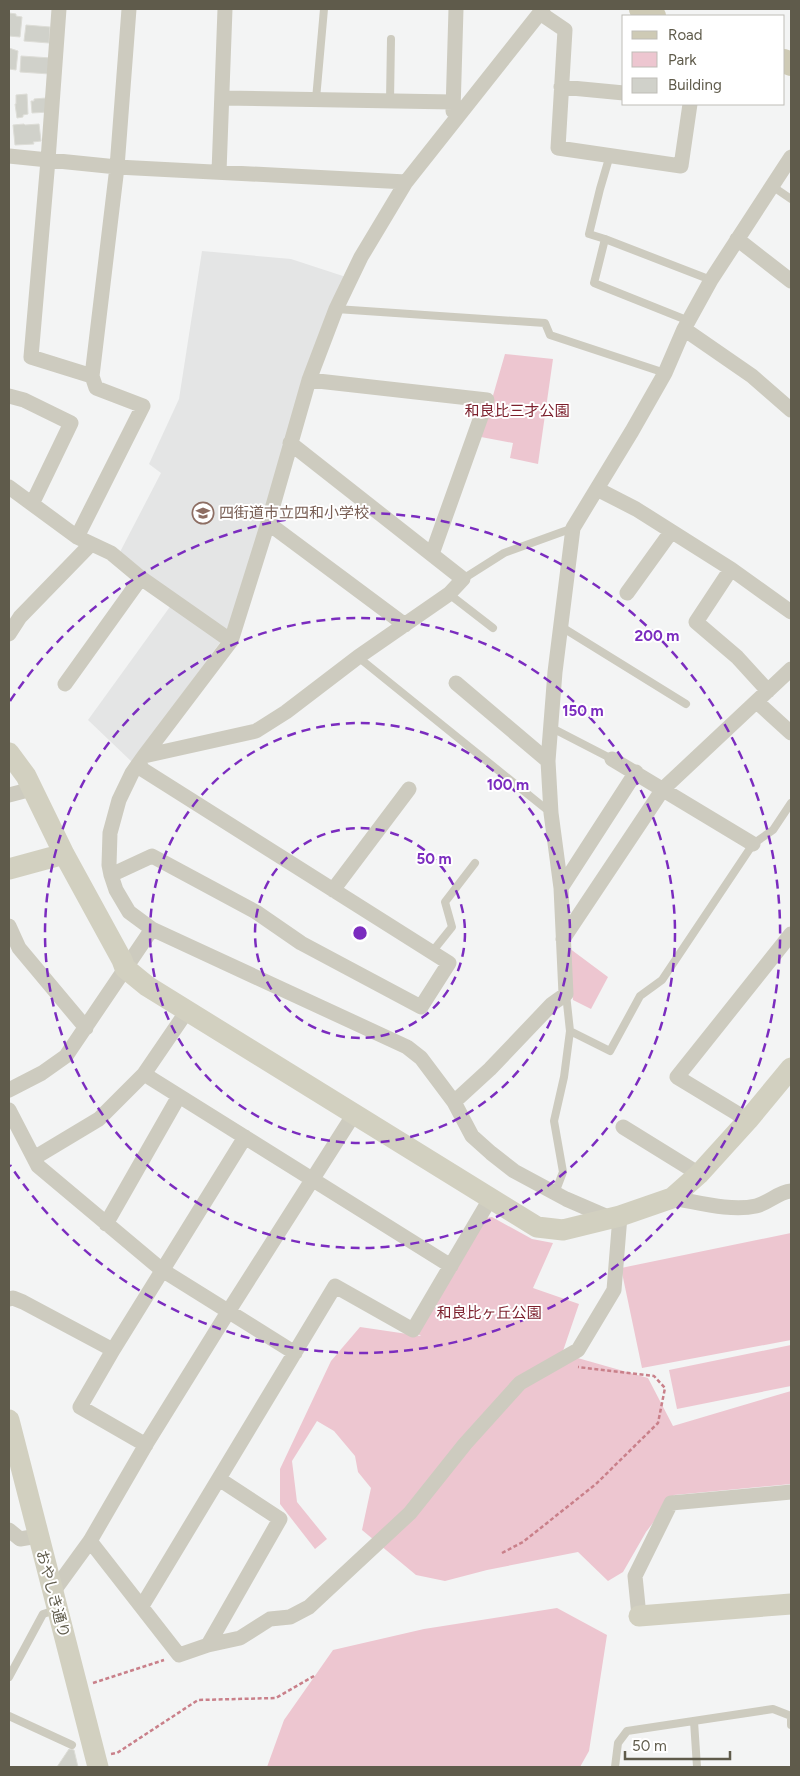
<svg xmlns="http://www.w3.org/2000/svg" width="800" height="1776" font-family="Figtree,'Noto Sans JP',sans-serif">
<rect width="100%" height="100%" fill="#f3f4f4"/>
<path fill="#e4e5e5" d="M202 251 291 259 346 277 230 629 132 762 88 720 177 597 120 552 161 473 149 464 179 399Z"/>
<path fill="#edc6d0" d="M505 354 553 359 538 464 510 458 513 443 481 437Z
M569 948 608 977 591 1009 573 1000Z
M492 1217 532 1239 553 1243 533 1288 579 1304 563 1351 560 1353 648 1378 673 1426 791 1391V1484L674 1495 646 1532 623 1572 608 1581 578 1552 487 1570 445 1581 416 1575 362 1530 371 1488 358 1472 355 1456 334 1431 317 1421 292 1461 297 1502 327 1539 315 1549 280 1504V1469L331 1361 360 1327 421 1336 418 1334 486 1218Z
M791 1233V1340L642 1368 621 1268Z
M791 1345V1386L677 1409 669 1370Z
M557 1608 607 1635 589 1751 580 1767H267L284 1720 333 1650 424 1629Z"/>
<path fill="#d0d1ca" stroke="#ddddd7" d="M9 13 16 14V16L22 17 20 37 9 36Z
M26 25 50 27 49 43 24 41Z
M9 48 18 51 16 70 9 69Z
M21 56 51 58 50 74 20 72Z
M27 94 28 114 23 115V117L17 118 15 104H16V95Z
M46 98 49 112 32 113 31 101H34V99Z
M24 124 25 125 39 124 41 141 33 142 34 144 15 145 13 125Z
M69 1749 74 1750 78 1767H57Z"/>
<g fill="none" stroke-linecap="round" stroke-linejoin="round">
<path stroke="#c9808a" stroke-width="2.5" stroke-dasharray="4 2.5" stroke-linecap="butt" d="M502 1553 523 1542 596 1484 658 1423 665 1388 654 1376 578 1367
M93 1683 164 1660
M111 1754 117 1753 198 1700 276 1698 314 1676"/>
<path stroke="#cdcbbf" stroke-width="8" d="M316 99 324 9
M390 101 391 39
M610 155 600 189 589 234 605 239 711 280
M772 186 791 199
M605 239 594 283 689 321
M336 309 545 323 550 335 665 373
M463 579 504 553 573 528
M449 594 493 628
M560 626 686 704
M358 657 551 813
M550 727 612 759
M432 952 452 927 445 902 475 863
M566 994 570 1031 610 1051 640 996 662 980 753 844 773 830 791 803
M555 1193 563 1172 554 1121 564 1077 570 1031
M9 1677 43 1614 56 1610
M9 1716 72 1745
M694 1721 697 1767
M615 1767 618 1743 627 1731 773 1709 791 1716V1725"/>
<path stroke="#cdcbbf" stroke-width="15" d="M59 9 48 160 31 357 92 376
M543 9 406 182 361 257 336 309 309 380 268 523 231 641 144 756 132 773 119 800 110 833 109 865 111 875 116 890 129 912 152 929 407 1047 421 1058 454 1102 472 1136 491 1153 514 1171 566 1199 610 1218
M540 13 565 30 558 148 681 166 690 104
M561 87 624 93
M222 98 453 102
M453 111 456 9
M9 156 117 167 406 182
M219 172 225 9
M737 239 791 281
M684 329 752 376 791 410
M309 380 487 400 432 554
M9 396 24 400 71 423 32 504
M9 487 77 537 111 553 141 578 231 641
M597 489 636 509 731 569 791 612
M268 523 405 625
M77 537 143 406 96 388 92 376 117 167 129 9
M731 569 696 622 737 657 768 691
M627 593 671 532
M9 634 20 617 91 544
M456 683 548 761
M65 684 141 578
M757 702 791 733
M144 756 256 731 286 712 358 657 449 594 463 579 290 443
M612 759 753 844
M9 795 32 789
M111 875 152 856 256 912 301 943 421 1007 449 963 137 766
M561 888 636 772
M333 890 409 789
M9 926 19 948 86 1028
M563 939 663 789 791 669
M144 1074 451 1266
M9 1090 42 1073 66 1056 152 929
M454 1102 490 1069 552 1004 566 994 561 888 551 813 548 761 555 672 573 528 632 431 665 373 684 329 711 280 791 157
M9 1110 38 1166 162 1270 295 1353
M748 1120 677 1077 791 934
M623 1127 699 1174
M34 1158 99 1119 144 1074 187 1011
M672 1198C697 1202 731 1212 756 1206 769 1203 778 1192 791 1191
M106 1224 179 1096
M9 1299 13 1298 23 1302 113 1350 245 1137
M113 1350 80 1407 146 1445
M9 1530 20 1539 38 1536
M90 1541 179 1655 208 1645 240 1638 270 1619 290 1617 309 1607 410 1513 465 1444 520 1383 578 1350 614 1290 620 1216
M53 1592 90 1541 148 1441 228 1312 354 1114
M142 1606 335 1286 413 1330 490 1199
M639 1616 635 1576 671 1503 791 1492
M208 1645 280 1519 219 1479"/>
<path stroke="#d2d0c0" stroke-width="21" d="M9 753 26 776 64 854 122 960 125 968 147 986 537 1227 563 1230 620 1216 672 1198 699 1174 748 1120 791 1068
M9 869 64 854
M9 1420 98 1767
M639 1616 791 1604"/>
<path stroke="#cecab5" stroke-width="24" d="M641 9 654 16
M784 61 791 64"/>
</g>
<g fill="none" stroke="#7b2cbf" stroke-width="2.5" stroke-dasharray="9 6">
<circle cx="360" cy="933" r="105"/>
<circle cx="360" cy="933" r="210"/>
<circle cx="360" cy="933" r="315"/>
<path d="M10 701A420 420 0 1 1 10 1165"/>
</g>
<defs>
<g id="school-ring" transform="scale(1.125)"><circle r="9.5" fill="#fff" stroke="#8d6e63" stroke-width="1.5"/><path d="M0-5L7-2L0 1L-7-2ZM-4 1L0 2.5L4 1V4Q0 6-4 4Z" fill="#8d6e63"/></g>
</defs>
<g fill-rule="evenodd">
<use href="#school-ring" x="203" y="513"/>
</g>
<g text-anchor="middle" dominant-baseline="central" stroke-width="4" stroke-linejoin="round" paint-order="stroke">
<g font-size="15" fill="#7c202d" stroke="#fff">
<text x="517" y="411">和良比三才公園</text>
<text x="489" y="1313">和良比ヶ丘公園</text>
</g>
<g font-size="15" fill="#785e54" stroke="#fff" text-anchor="start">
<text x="219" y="513">四街道市立四和小学校</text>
</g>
<g font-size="15" fill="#5f5b4b" stroke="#fff">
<text transform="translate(53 1594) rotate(75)">おやしき通り</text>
</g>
</g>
<circle cx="360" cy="933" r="8" fill="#7b2cbf" stroke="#fff" stroke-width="2.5"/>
<g font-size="15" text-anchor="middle" font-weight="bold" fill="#7b2cbf" stroke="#fff" stroke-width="4" stroke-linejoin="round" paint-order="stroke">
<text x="657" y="641">200 m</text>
<text x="583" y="716">150 m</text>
<text x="508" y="790">100 m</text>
<text x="434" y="864">50 m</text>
</g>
<rect width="800" height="1776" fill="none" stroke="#5f5b4b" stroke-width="20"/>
<rect x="622" y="15" width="162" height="90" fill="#ffffff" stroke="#bfbdb7"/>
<rect x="632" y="31" width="25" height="8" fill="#cecab5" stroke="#bfbdb7"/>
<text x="668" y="40" font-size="15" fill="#5f5b4b">Road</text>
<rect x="632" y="52" width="25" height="15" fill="#edc6d0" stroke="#bfbdb7"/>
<text x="668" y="65" font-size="15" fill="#5f5b4b">Park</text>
<rect x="632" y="78" width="25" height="15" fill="#d0d1ca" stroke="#bfbdb7"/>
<text x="668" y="90" font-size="15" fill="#5f5b4b">Building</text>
<path d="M625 1751v8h105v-8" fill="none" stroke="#5f5b4b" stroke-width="2.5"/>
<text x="632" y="1751" font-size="15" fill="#5f5b4b" stroke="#ffffff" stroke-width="4" paint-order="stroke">50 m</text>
</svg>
